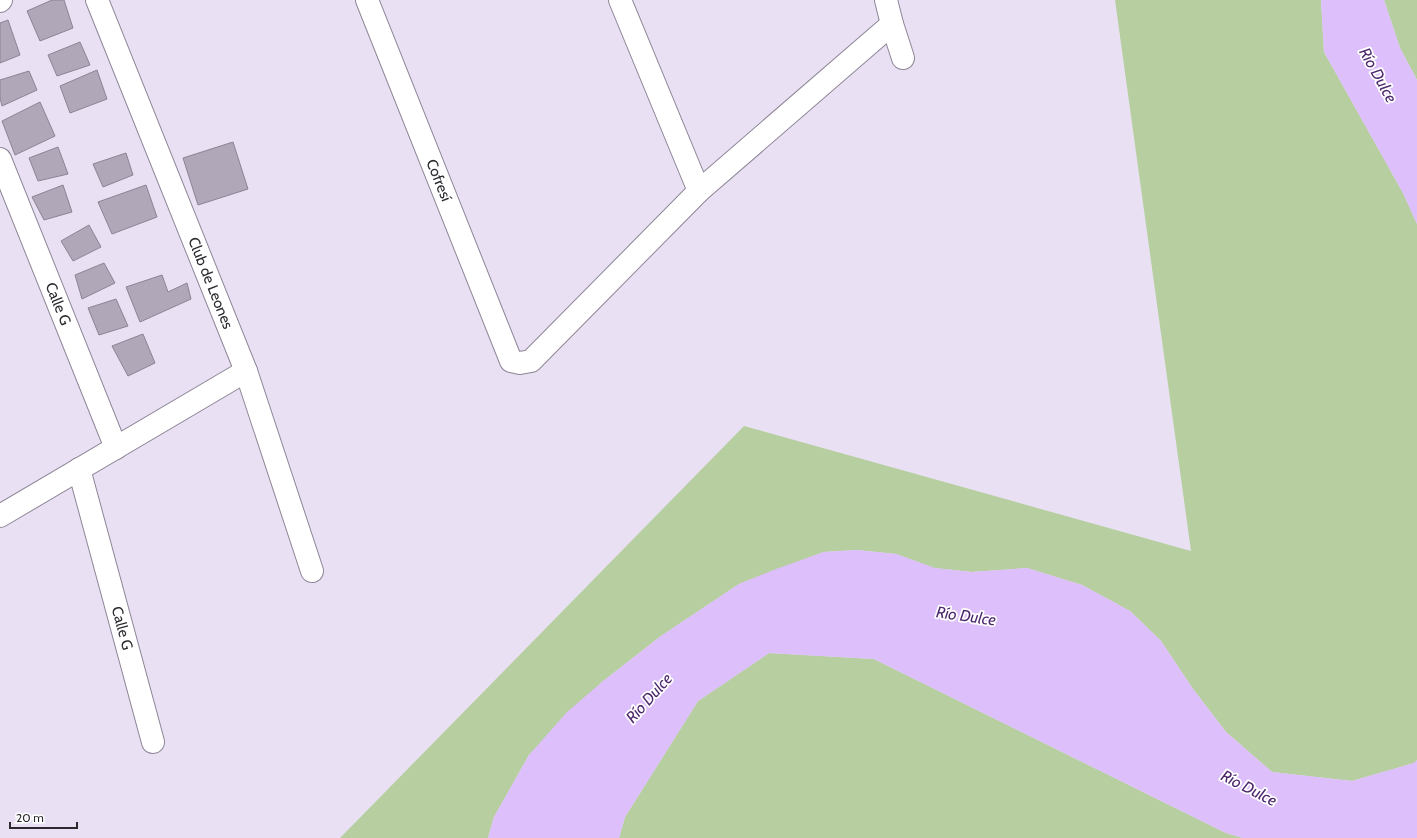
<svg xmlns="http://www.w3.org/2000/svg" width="1417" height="838" font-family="Cabin,sans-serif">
<rect width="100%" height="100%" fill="#e9e1f3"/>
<path fill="#b7cfa0" d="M1115 0H1321L1324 52 1403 193 1417 224V760L1414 763 1352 781 1272 772 1226 732 1193 689 1161 641 1130 611 1082 585 1027 568 972 572 934 568 896 554 857 550 824 552 739 584 661 636 602 682 529 755 494 817 488 838H340L744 426 1191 551Z
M1384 0H1417V80L1400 48Z
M769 653 874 659 1226 833 1243 838H619L625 817 698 701Z"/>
<path fill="#dcbffb" d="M1321 0H1384L1400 48 1417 80V224L1403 193 1324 52Z
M857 550 896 554 935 568 972 572 1027 568 1082 585 1130 611 1161 641 1193 689 1226 732 1272 772 1352 781 1414 763 1417 760V838H1243L1226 833 874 659 769 653 698 701 625 817 619 838H488L494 817 529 755 567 712 602 682 661 636 739 584 776 569 824 552Z"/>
<path fill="#b0a8b9" stroke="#8b8494" d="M52 0H64L73 28 40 41 27 11Z
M8 20 20 55 0 63V23Z
M80 42 90 65 57 76 48 55Z
M97 70 107 99 70 113 60 86Z
M29 71 37 90 2 106 0 98V80Z
M40 102 55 136 15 155 2 121Z
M233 142 248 189 198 205 183 158Z
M58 147 68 174 38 181 29 158Z
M126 153 133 175 103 187 93 164Z
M63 185 72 212 44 220 32 197Z
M146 185 157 217 112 234 98 202Z
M89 225 101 247 73 261 61 241Z
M104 263 115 283 82 299 75 275Z
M162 275 168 292 187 283 191 299 140 322 126 287Z
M116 299 128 326 99 335 88 308Z
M143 334 155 363 128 376 112 346Z"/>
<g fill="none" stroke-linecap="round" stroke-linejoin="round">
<g stroke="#8e8697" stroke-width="24">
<g id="minor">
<path id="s1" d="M97 0 246 371 312 571"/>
<path id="s2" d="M367 0 511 361 520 363 531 361 699 191 892 24"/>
<path d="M620 0 699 191"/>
<path d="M886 0 892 24 903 58"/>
<path d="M0 1 1 0"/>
<path id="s3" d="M0 159 116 448"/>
<path id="s4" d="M79 469 153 742"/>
<path d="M0 516 246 371"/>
</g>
</g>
<use href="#minor" stroke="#fff" stroke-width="22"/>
</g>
<g text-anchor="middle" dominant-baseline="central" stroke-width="3.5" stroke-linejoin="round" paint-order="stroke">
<g font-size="15" fill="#2c292f" stroke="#fff">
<text stroke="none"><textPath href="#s2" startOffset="194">Cofresí</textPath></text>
<text stroke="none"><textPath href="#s1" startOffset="305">Club de Leones</textPath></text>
<text stroke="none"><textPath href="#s3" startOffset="156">Calle G</textPath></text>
<text stroke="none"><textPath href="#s4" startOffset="165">Calle G</textPath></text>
</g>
<g font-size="16" font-style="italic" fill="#4e286d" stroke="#fff">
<text transform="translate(1378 75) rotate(61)">Río Dulce</text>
<text transform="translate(966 616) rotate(8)">Río Dulce</text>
<text transform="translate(649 698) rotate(-48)">Río Dulce</text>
<text transform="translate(1249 788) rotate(27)">Río Dulce</text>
</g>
</g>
<path d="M10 822v6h67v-6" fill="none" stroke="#2c292f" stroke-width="2"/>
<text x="16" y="822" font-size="12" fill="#2c292f" stroke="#ffffff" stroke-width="3" paint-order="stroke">20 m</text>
</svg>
